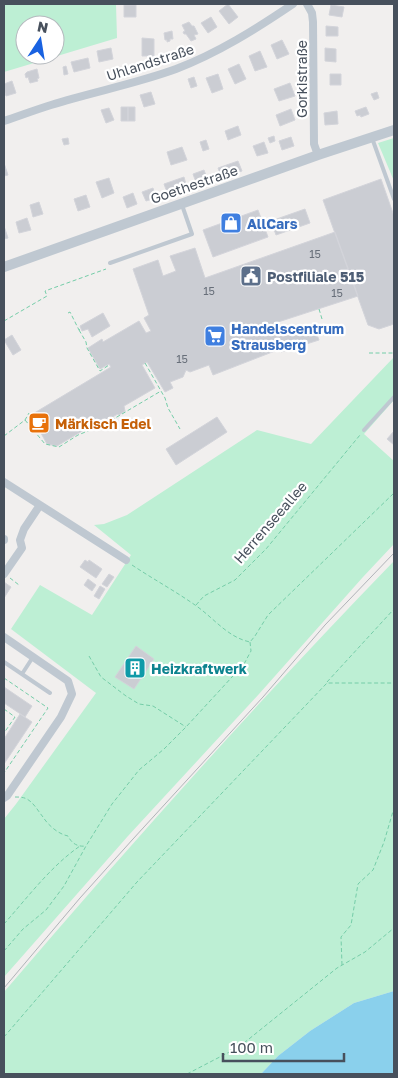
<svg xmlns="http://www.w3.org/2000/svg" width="398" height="1078" font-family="'Golos Text',sans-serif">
<rect width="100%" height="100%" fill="#f1efee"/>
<path fill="#bdefd4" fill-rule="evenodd" d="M4 4H116L117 38 4 72ZM25 25H55V55H25Z
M394 138V181L378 143Z
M394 357V400L364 434 394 461V544L363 577 259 694 128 836 4 977V819L16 804 96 693 11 629 40 585 92 615 131 555 94 525 104 524 127 515 257 430 311 444Z
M394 561V991L354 1003 310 1031 278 1056 261 1074H4V992C130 845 259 700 394 561Z"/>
<path fill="#8ad0ec" d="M394 991V1074H261L278 1056 310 1031 354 1003Z"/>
<path fill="#cbcdd3" stroke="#d3d4da" d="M228 4 238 17 229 24 219 11Z
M124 5H136V17H124Z
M331 5 344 7 342 17 329 15Z
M211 17 217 27 208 33 201 23Z
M189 22 192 26H194L198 34 194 35 196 39 191 41 186 34H184L183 32 185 31 182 25Z
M326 26 338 27V36H326Z
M172 31 173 39H170V41L167 42V40H165L164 33Z
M142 38 154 39V56H142Z
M282 40 289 54 277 59 271 45Z
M111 48 113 59 99 62 97 51Z
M325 48 336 49V62L325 61Z
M260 51 267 67 255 71 249 56Z
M88 58 90 68 74 72 71 62Z
M239 64 246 79 235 84 228 69Z
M66 66 68 74 64 75 63 67Z
M37 69 39 78 37 79 38 81 30 83 28 77 26 78 25 74 27 72Z
M218 74 223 89 212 93 206 78Z
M330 74H341V85H330Z
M194 77 197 86 191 88 188 79Z
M12 81 16 93 6 96 4 89V84Z
M290 83 295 96 279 101 274 89Z
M151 92 155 104 144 107 140 95Z
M377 92 379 98 374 100 371 94Z
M121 107H128V121H121Z
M128 107H135V121H128Z
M366 107 369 114 361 117 360 115 357 116 355 111Z
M109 108 114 120 106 123 101 110Z
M291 109 295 120 280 126 276 115Z
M337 111 338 124 325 125 324 113Z
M238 126 241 135 228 140 225 131Z
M274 136 275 141 270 143 268 138Z
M291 137 294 146 282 150 279 141Z
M68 138 69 144 64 145 62 139Z
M206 140 209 149 203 151 200 142Z
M264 142 268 153 257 156 253 146Z
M182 147 187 160 171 165 167 152Z
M238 161 242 171 222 178 218 168Z
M4 163 8 175 4 176Z
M204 170 208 181 197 185 193 174Z
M184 177 187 188 168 195 164 184Z
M109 178 114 193 102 198 96 182Z
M381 179 394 216V324L379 329 368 325 323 200Z
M153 188 156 198 146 201 142 192Z
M133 193 137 204 127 208 123 197Z
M86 195 90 207 78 211 74 199Z
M39 202 43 214 33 217 30 205Z
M305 209 310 223 276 235 271 221Z
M258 210 268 237 213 257 203 230Z
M27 218 31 230 19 233 16 222Z
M4 226 8 238 4 239Z
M335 232 358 296 275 323 277 331 287 327 290 331 313 324 319 340 281 352 280 349 213 375 209 365 190 372 186 370 183 377 170 382 173 388 165 392 147 362 142 365 155 388 124 406 125 411 119 415 118 414 114 416 113 418 108 421 104 418 57 446 47 444 31 415 111 367 109 364 100 369 88 348 102 339 103 342 139 321 146 333 151 331 144 318 149 315 133 269 158 260 163 276 176 271 170 256 195 248 205 278Z
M103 313 110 326 92 337 88 329 82 331 80 326Z
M12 335 21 350 13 355 4 340Z
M217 417 227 432 176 465 166 449Z
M394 431V445L387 439Z
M85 560 88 562 89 560 102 569 96 578 80 567Z
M109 574 114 577 107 587 102 584Z
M88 579 96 585 92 591 84 585Z
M4 582 11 587 4 598Z
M100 586 105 589 99 599 94 596Z
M136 646 154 659 134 689 115 677Z
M4 687 32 706 25 717 4 703Z
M20 714 32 722 4 764V739Z"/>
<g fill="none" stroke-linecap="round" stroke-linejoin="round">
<path stroke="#75cda8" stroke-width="1" stroke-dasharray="4 2.5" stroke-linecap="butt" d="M319 309 322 319
M68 313 70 312 79 330 81 329
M4 321 47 296 45 291 106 269
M79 330 86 342 87 348 100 371 109 365
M369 353H394
M145 363 165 398 168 408 180 429
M25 420 45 444 59 447 78 435 105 424 161 391
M4 436 25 420 29 413
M132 565C153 579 175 591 195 605 214 618 227 637 250 642L255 636 268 615 394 493
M10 578 19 585
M196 605 204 596 235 580 266 549 360 435
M89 656 101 677 126 696 139 704 153 706 186 727
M4 678 48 708 4 773
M327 682 394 609
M4 709 15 717 4 733
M15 797C19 797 23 797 27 799 34 803 38 811 43 817 48 825 58 834 68 836 72 844 78 847 86 846
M4 924C27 898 51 866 80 846
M4 951 23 929 46 910 64 886 86 846 112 804 139 770 164 749 186 727 244 664 251 651 250 642
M342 965 341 937 351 925 358 884 373 870 384 842 394 808
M4 1037 137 882 327 683H394
M187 1074 239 1047 337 968 365 952 394 928"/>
<path stroke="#bfc8d1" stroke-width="4" d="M372 138 394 199
M110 263 192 234 182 205
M364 430 394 397
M4 662 50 693
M22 674 33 657"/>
<path stroke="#bfc8d1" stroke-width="8" d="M307 4 312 13 313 22 314 144 318 155
M4 121C19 116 35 110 51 105 92 92 135 84 176 69 218 53 256 29 293 4
M4 482 126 560
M4 539V540
M4 574 22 548 20 540 24 529 40 505
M4 637 68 681 72 694 61 717 7 796 4 798"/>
<path stroke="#bfc8d1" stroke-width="10" d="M4 267 318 155 394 130"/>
<path stroke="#b1b3b9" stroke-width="1" d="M4 988 80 898 133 839 263 697 325 625 394 553"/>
</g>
<defs>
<g id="shop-square" transform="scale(1.125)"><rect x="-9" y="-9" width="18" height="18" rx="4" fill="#3f7fe0" stroke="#fff"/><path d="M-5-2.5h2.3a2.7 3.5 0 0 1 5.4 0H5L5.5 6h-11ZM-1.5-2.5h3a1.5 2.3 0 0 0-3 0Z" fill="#fff"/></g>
<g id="civic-square" transform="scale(1.125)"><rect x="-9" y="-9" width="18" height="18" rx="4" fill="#5c6f8a" stroke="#fff"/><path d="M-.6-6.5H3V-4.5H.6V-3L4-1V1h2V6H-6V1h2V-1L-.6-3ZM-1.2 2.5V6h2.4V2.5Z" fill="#fff"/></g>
<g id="supermarket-square" transform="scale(1.125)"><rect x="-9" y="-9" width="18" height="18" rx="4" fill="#3f7fe0" stroke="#fff"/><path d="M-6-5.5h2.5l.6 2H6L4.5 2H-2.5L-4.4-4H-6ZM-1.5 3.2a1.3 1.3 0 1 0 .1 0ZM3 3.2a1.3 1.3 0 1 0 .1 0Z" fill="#fff"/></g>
<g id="cafe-square" transform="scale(1.125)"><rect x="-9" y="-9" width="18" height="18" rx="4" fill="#e8710a" stroke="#fff"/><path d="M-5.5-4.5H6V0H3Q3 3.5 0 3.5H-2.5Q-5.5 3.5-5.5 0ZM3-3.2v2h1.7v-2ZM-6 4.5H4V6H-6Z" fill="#fff"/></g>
<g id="building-square" transform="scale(1.125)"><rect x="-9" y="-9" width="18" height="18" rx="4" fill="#0f9aa8" stroke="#fff"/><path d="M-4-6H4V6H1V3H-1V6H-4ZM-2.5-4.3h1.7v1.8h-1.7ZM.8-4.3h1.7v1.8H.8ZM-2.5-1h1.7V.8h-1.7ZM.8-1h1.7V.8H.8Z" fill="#fff"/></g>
</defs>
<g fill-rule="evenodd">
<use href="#shop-square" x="231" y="223"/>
<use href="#civic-square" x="251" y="276"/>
<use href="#supermarket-square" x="215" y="336"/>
<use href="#cafe-square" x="39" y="423"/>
<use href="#building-square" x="135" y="668"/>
</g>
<g text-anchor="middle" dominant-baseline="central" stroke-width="4.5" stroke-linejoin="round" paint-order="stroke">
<g font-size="11" fill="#686f7a">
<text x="315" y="253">15</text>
<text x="209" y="290">15</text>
<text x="337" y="292">15</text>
<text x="182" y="358">15</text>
</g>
<g font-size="14" fill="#47505c" stroke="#fff">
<text transform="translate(150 62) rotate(-18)">Uhlandstraße</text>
<text transform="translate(301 79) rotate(-90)">Gorkistraße</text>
<text transform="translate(194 184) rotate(-19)">Goethestraße</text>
<text transform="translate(270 522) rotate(-49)">Herrenseeallee</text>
</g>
<g font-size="14" font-weight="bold" fill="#366cbe" stroke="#fff" text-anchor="start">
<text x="247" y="223">AllCars</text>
<text x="231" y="328">Handelscentrum<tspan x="231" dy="16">Strausberg</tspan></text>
</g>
<g font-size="14" font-weight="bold" fill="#4e5e75" stroke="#fff" text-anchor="start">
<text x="267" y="276">Postfiliale 515</text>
</g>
<g font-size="14" font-weight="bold" fill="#c56008" stroke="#fff" text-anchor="start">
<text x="55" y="423">Märkisch Edel</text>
</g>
<g font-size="14" font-weight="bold" fill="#0d838f" stroke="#fff" text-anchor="start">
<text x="151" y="668">Heizkraftwerk</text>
</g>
</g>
<rect width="398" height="1078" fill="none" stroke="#47505c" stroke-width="10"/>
<g transform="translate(40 40) rotate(12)"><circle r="24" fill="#ffffff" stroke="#b5b9be"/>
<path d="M0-4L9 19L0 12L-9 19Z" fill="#1962e1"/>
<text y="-8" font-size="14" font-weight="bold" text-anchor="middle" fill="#47505c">N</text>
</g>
<path d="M223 1053v8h121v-8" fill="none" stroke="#47505c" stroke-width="2.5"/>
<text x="230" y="1053" font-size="15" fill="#47505c" stroke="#ffffff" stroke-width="4" paint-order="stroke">100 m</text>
</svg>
